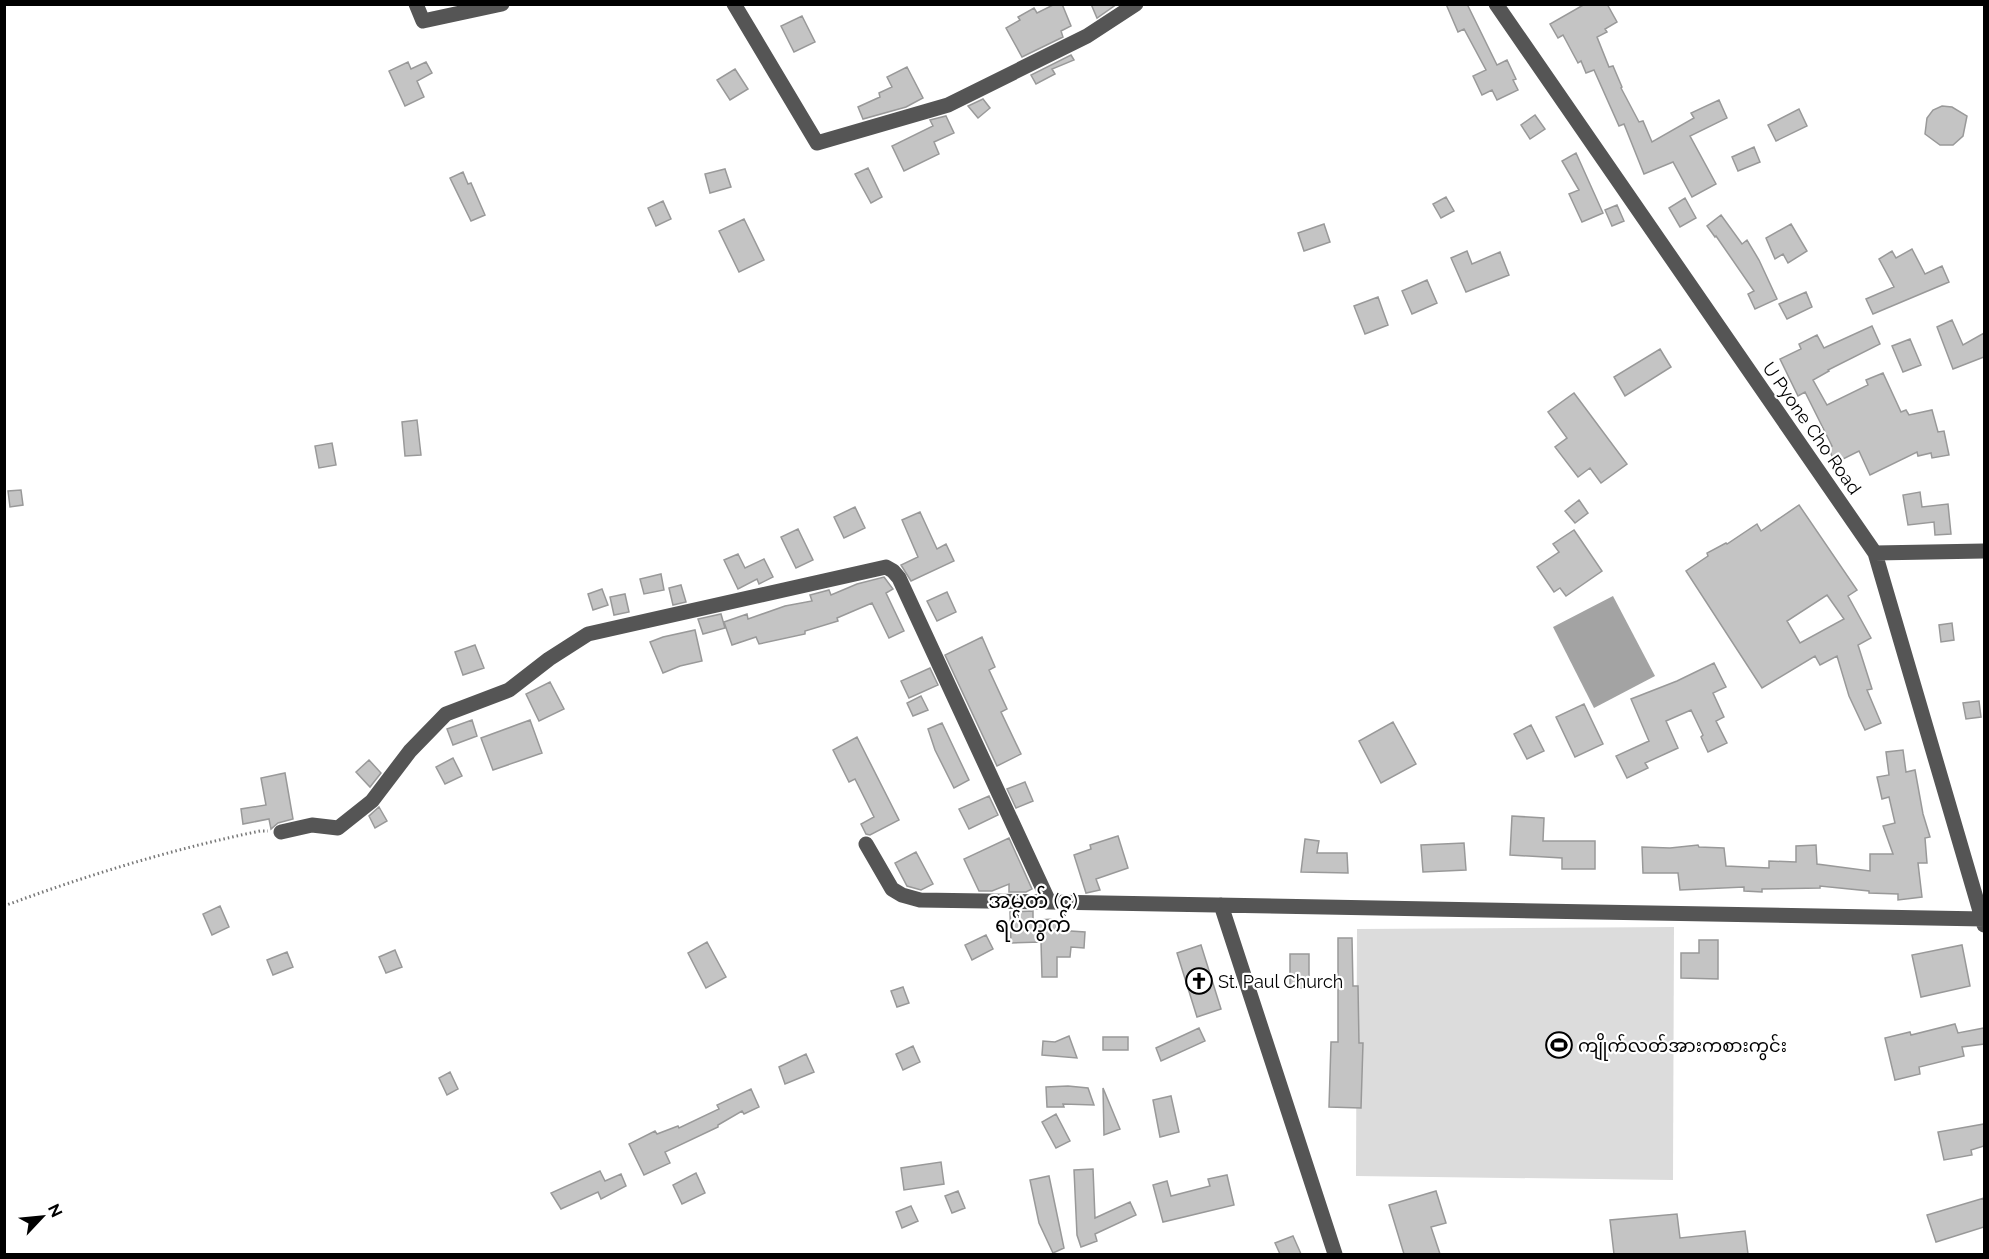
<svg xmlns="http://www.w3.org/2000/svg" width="1989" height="1259" font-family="Raleway,'Noto Sans Myanmar',sans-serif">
<rect width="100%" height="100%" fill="#fff"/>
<path fill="#dcdcdc" d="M1674 927 1673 1180 1356 1176 1357 929Z"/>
<path fill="#a3a3a3" d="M1613 596 1655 676 1594 708 1553 627Z"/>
<path fill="#c4c4c4" stroke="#999" stroke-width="1.5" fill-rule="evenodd" d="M1055 4H1062L1071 26 1061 31 1063 37 1022 57 1006 28 1020 20 1018 17 1034 8 1037 13Z
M1091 4H1117L1097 18Z
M1446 4H1467L1497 65 1507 60 1516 79 1513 80 1518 90 1497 100 1492 90 1482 95 1473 76 1486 70 1464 29 1458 32Z
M1585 4H1607L1617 22 1605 29 1607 32 1597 37 1609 67 1613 66 1622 87 1621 88 1639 122 1643 121 1652 142 1694 118 1691 113 1719 100 1727 118 1690 136 1716 184 1692 197 1673 162 1644 174 1624 124 1619 126 1594 70 1586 73 1581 61 1578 63 1563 35 1558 38 1550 24Z
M802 16 815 42 794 52 781 26Z
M1071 55 1074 60 1052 69 1055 74 1036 84 1031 75Z
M408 62 411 69 426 62 432 73 417 81 424 97 405 106 389 71Z
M907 67 923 98 906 107 863 119 858 107 880 97 879 93 892 87 887 77Z
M735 69 748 89 730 100 717 80Z
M983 99 990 108 978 118 968 106Z
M1942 106 1952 107 1967 116 1963 136 1953 145H1940L1925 134 1927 118 1933 110Z
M1799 109 1807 126 1776 141 1768 125Z
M1535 115 1545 129 1530 139 1521 125Z
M946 116 954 133 934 142 939 154 904 171 892 146 933 126 930 120Z
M1754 147 1760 162 1738 171 1732 157Z
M1576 153 1603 213 1582 222 1569 194 1579 190 1562 161Z
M868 168 882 197 871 203 855 174Z
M725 169 731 187 710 193 705 174Z
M463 172 468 184 471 183 485 215 471 221 450 178Z
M1446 197 1454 211 1441 218 1433 204Z
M1685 198 1696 218 1680 227 1669 208Z
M663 201 671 219 656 226 648 208Z
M1617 205 1624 221 1612 226 1605 210Z
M1721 215 1742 244 1747 240 1759 260 1777 299 1755 309 1748 294 1754 291 1716 236 1715 237 1707 226Z
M744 219 764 260 739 272 719 231Z
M1324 224 1330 242 1304 251 1298 233Z
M1791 224 1807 251 1788 263 1783 254 1775 259 1766 238Z
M1912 249 1925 274 1942 266 1949 282 1873 314 1866 299 1894 287 1879 259 1892 251 1896 258Z
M1467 251 1472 264 1500 252 1509 275 1466 292 1451 258Z
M1427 280 1437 303 1412 314 1402 291Z
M1806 292 1812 307 1787 319 1779 304Z
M1378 297 1388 325 1365 334 1354 306Z
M1952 320 1963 345 1984 333V357L1953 369 1937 327Z
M1872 326 1880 344 1828 370 1829 371 1813 380 1827 405 1868 385 1866 380 1883 373 1901 412 1906 410 1909 415 1932 410 1938 432 1944 431 1949 455 1932 458 1931 453 1918 456 1917 452 1870 475 1859 451 1835 463 1828 447 1832 446 1805 392 1798 396 1780 359 1801 349 1799 344 1817 335 1824 348Z
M1910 339 1921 365 1903 372 1892 346Z
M1660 349 1671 367 1625 396 1614 377Z
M1574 393 1627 464 1601 483 1590 468 1578 477 1555 447 1567 438 1548 412Z
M417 420 421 455 405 456 402 422Z
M332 443 336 465 319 468 315 446Z
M21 490 23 505 10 507 8 491Z
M1920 492 1922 507 1948 504 1951 534 1935 535 1934 522 1908 525 1903 495Z
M1579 500 1588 513 1575 523 1565 511Z
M1799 505 1857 590 1848 596 1871 638 1858 645 1872 689 1867 690 1881 723 1865 730 1849 696 1837 656 1820 665 1815 656 1762 688 1686 571 1708 556 1707 553 1726 543 1727 544 1757 524 1761 531ZM1827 595 1844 619 1800 643 1787 621Z
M855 507 865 528 844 538 834 517Z
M920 512 937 549 946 544 954 561 911 581 901 565 918 557 902 520Z
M798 529 813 560 796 568 781 537Z
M1574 530 1602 571 1566 596 1560 588 1554 592 1537 567 1559 552 1553 544Z
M738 554 745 568 764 559 773 577 759 584 757 579 738 589 724 560Z
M661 574 664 590 644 594 640 579Z
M884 577 893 589 886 593 904 631 889 638 872 603 837 618 838 621 805 631V634L759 644 756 637 732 645 724 622 747 614 748 619 785 606 812 601 810 595 829 590 831 595 857 584Z
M681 585 686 602 673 605 669 588Z
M602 589 608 605 593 610 588 594Z
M947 592 956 612 937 621 927 601Z
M625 594 629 612 614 615 610 597Z
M721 614 725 628 703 634 698 619Z
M1952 623 1954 640 1941 642 1939 625Z
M695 630 702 661 680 666 663 673 650 642 663 637Z
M982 637 995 667 989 670 1007 709 1001 712 1021 754 997 766 945 655Z
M475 645 484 668 463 675 455 652Z
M1714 663 1726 687 1713 693 1724 717 1716 721 1727 743 1708 752 1701 737 1703 735 1691 710 1666 721 1678 748 1645 763 1648 768 1627 778 1616 756 1649 741 1631 699 1677 681Z
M930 668 938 685 909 698 901 681Z
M550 682 564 709 539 721 526 694Z
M921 696 928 710 913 716 907 703Z
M1979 701 1981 717 1966 719 1963 703Z
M1584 704 1603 744 1575 757 1556 717Z
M472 720 477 736 453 745 447 729Z
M530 720 542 753 493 770 481 738Z
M1393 722 1416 764 1381 783 1359 741Z
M942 723 969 780 954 788 935 750 928 729Z
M1531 725 1544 751 1527 759 1514 734Z
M857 737 899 820 870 835 866 834 861 824 874 817 855 779 849 782 833 750Z
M1903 750 1906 772 1915 770 1923 814 1930 837 1925 838 1927 863H1918L1922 897 1898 900V894L1869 893V891L1820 886V888L1762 889V892L1744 891V887L1680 890 1678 873H1643L1642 847 1670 848 1698 845 1699 847 1724 848 1726 866 1769 868V861L1796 862V846L1816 845 1817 864 1870 871V854H1893L1883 826 1895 823 1889 797 1882 799 1877 777 1889 775 1886 752Z
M453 758 462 776 445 784 436 767Z
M369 760 381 773 370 787 356 772Z
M285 773 293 819 278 823 271 829 269 819 243 824 241 809 266 805 261 778Z
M1025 782 1033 801 1016 808 1007 789Z
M989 796 998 815 969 829 959 809Z
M379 807 387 821 375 828 369 816Z
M1512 816 1544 818 1543 841H1595V869H1562V858L1510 855Z
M1118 836 1128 868 1096 879 1100 890 1086 893 1074 855 1091 849 1090 845Z
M1009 838 1032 889 1026 892H1009V884L992 891H979L964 859Z
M1305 839 1319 841 1317 853H1347L1348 873 1301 872Z
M1464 843 1466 870 1423 872 1421 845Z
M916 852 933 884 921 890 907 886 895 863Z
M220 906 229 927 212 935 203 914Z
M1033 911V920L1056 919V930L1085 932 1084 948 1071 947 1070 957H1057V977H1042L1041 942 1011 943 1010 912Z
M986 935 993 949 972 960 965 945Z
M1338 938H1352L1353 986H1358L1359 1043H1363L1361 1108 1329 1107 1331 1042H1338Z
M1699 940H1718V979L1681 978V953H1699Z
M707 942 726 977 706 988 688 953Z
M1201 945 1221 1009 1197 1017 1177 953Z
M1962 945 1970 986 1921 997 1912 955Z
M395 950 402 967 386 973 379 957Z
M287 952 293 967 273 975 267 960Z
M1290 954H1309V988H1290Z
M903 987 909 1003 897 1007 891 991Z
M1955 1024 1958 1033 1984 1028V1044L1962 1047 1964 1056 1919 1067 1920 1074 1895 1080 1885 1038 1910 1032 1911 1035Z
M1199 1028 1205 1041 1161 1061 1156 1048Z
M1069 1036 1077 1058 1042 1055 1043 1041 1055 1042Z
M1103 1037H1128V1050H1103Z
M913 1046 920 1062 903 1070 896 1054Z
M806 1054 814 1072 785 1084 779 1067Z
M450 1072 458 1089 447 1095 439 1078Z
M1068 1086 1088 1088 1094 1105 1063 1104 1064 1107H1047L1046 1087Z
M1103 1088 1120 1129 1104 1135Z
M751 1089 759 1107 744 1114 742 1111 718 1125V1127L665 1152 670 1163 644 1175 629 1144 655 1131 657 1134 678 1126 679 1128 719 1109 717 1105Z
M1171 1096 1179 1132 1160 1137 1153 1100Z
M1056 1114 1070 1141 1056 1148 1042 1122Z
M1984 1124V1146L1971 1150 1972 1155 1944 1160 1938 1132Z
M941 1162 944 1184 904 1190 901 1168Z
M1093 1169 1095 1218 1130 1202 1136 1215 1095 1234 1097 1241 1081 1247 1077 1235 1074 1170Z
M600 1171 605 1181 621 1174 626 1186 601 1199 598 1192 561 1209 551 1193Z
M696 1173 705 1193 682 1204 673 1185Z
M1227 1175 1234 1205 1163 1222 1153 1185 1167 1181 1171 1196 1210 1186 1208 1179Z
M1049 1176 1064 1248 1053 1253 1039 1223 1030 1180Z
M958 1191 965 1208 952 1213 945 1196Z
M1436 1191 1446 1223 1431 1227 1440 1254H1404L1389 1205Z
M1984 1198V1227L1936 1242 1927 1215Z
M911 1206 918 1221 902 1228 896 1212Z
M1677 1214 1680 1238 1745 1231 1748 1254H1614L1610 1220Z
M1293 1236 1301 1254H1280L1275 1243Z"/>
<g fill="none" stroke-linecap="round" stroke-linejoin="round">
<path stroke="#777" stroke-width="3" stroke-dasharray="1.5 3" stroke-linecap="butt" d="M4 906C87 875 173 849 260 831H268"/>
<path stroke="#555" stroke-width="15" d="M416 4 423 21 502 4
M734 4 817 143 948 105 1087 36 1136 4
M1496 4 1875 553 1984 925
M1875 553 1984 551
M281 832 312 825 338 828 372 801 410 751 446 714 509 690 549 659 588 634 886 567 893 571 899 578 1049 902 1984 919
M866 844 892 889 902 895 920 900 1049 902
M1221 905 1335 1254"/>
</g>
<defs>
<g id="church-ring" transform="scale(1.35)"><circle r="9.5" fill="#fff" stroke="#000" stroke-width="1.5"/><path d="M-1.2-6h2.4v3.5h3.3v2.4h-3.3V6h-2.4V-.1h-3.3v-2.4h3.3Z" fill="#000"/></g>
<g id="stadium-ring" transform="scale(1.35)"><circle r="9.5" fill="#fff" stroke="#000" stroke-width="1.5"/><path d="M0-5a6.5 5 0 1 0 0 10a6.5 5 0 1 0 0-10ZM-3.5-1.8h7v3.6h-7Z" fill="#000"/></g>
</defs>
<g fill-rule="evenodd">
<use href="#church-ring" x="1199" y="981"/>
<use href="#stadium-ring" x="1559" y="1045"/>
</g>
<g text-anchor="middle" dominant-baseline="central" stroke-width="4.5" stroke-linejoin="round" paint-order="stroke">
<g font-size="18" fill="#000" stroke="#fff">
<text transform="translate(1812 428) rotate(55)">U Pyone Cho Road</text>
</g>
<g font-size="18" fill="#000" stroke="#fff" text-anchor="start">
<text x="1218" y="981">St. Paul Church</text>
<text x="1578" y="1045">ကျိုက်လတ်အားကစားကွင်း</text>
</g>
<g font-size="21" fill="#000" stroke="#fff">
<text x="1033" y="900">အမှတ် (၄)<tspan x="1033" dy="24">ရပ်ကွက်</tspan></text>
</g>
</g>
<rect width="1989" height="1259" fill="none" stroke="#000000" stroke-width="12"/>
<g transform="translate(42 1217) rotate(64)" stroke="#ffffff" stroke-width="4.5" paint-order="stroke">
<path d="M0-4.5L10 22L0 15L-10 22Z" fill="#000000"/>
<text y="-9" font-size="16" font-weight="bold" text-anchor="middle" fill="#000000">N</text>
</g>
</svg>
